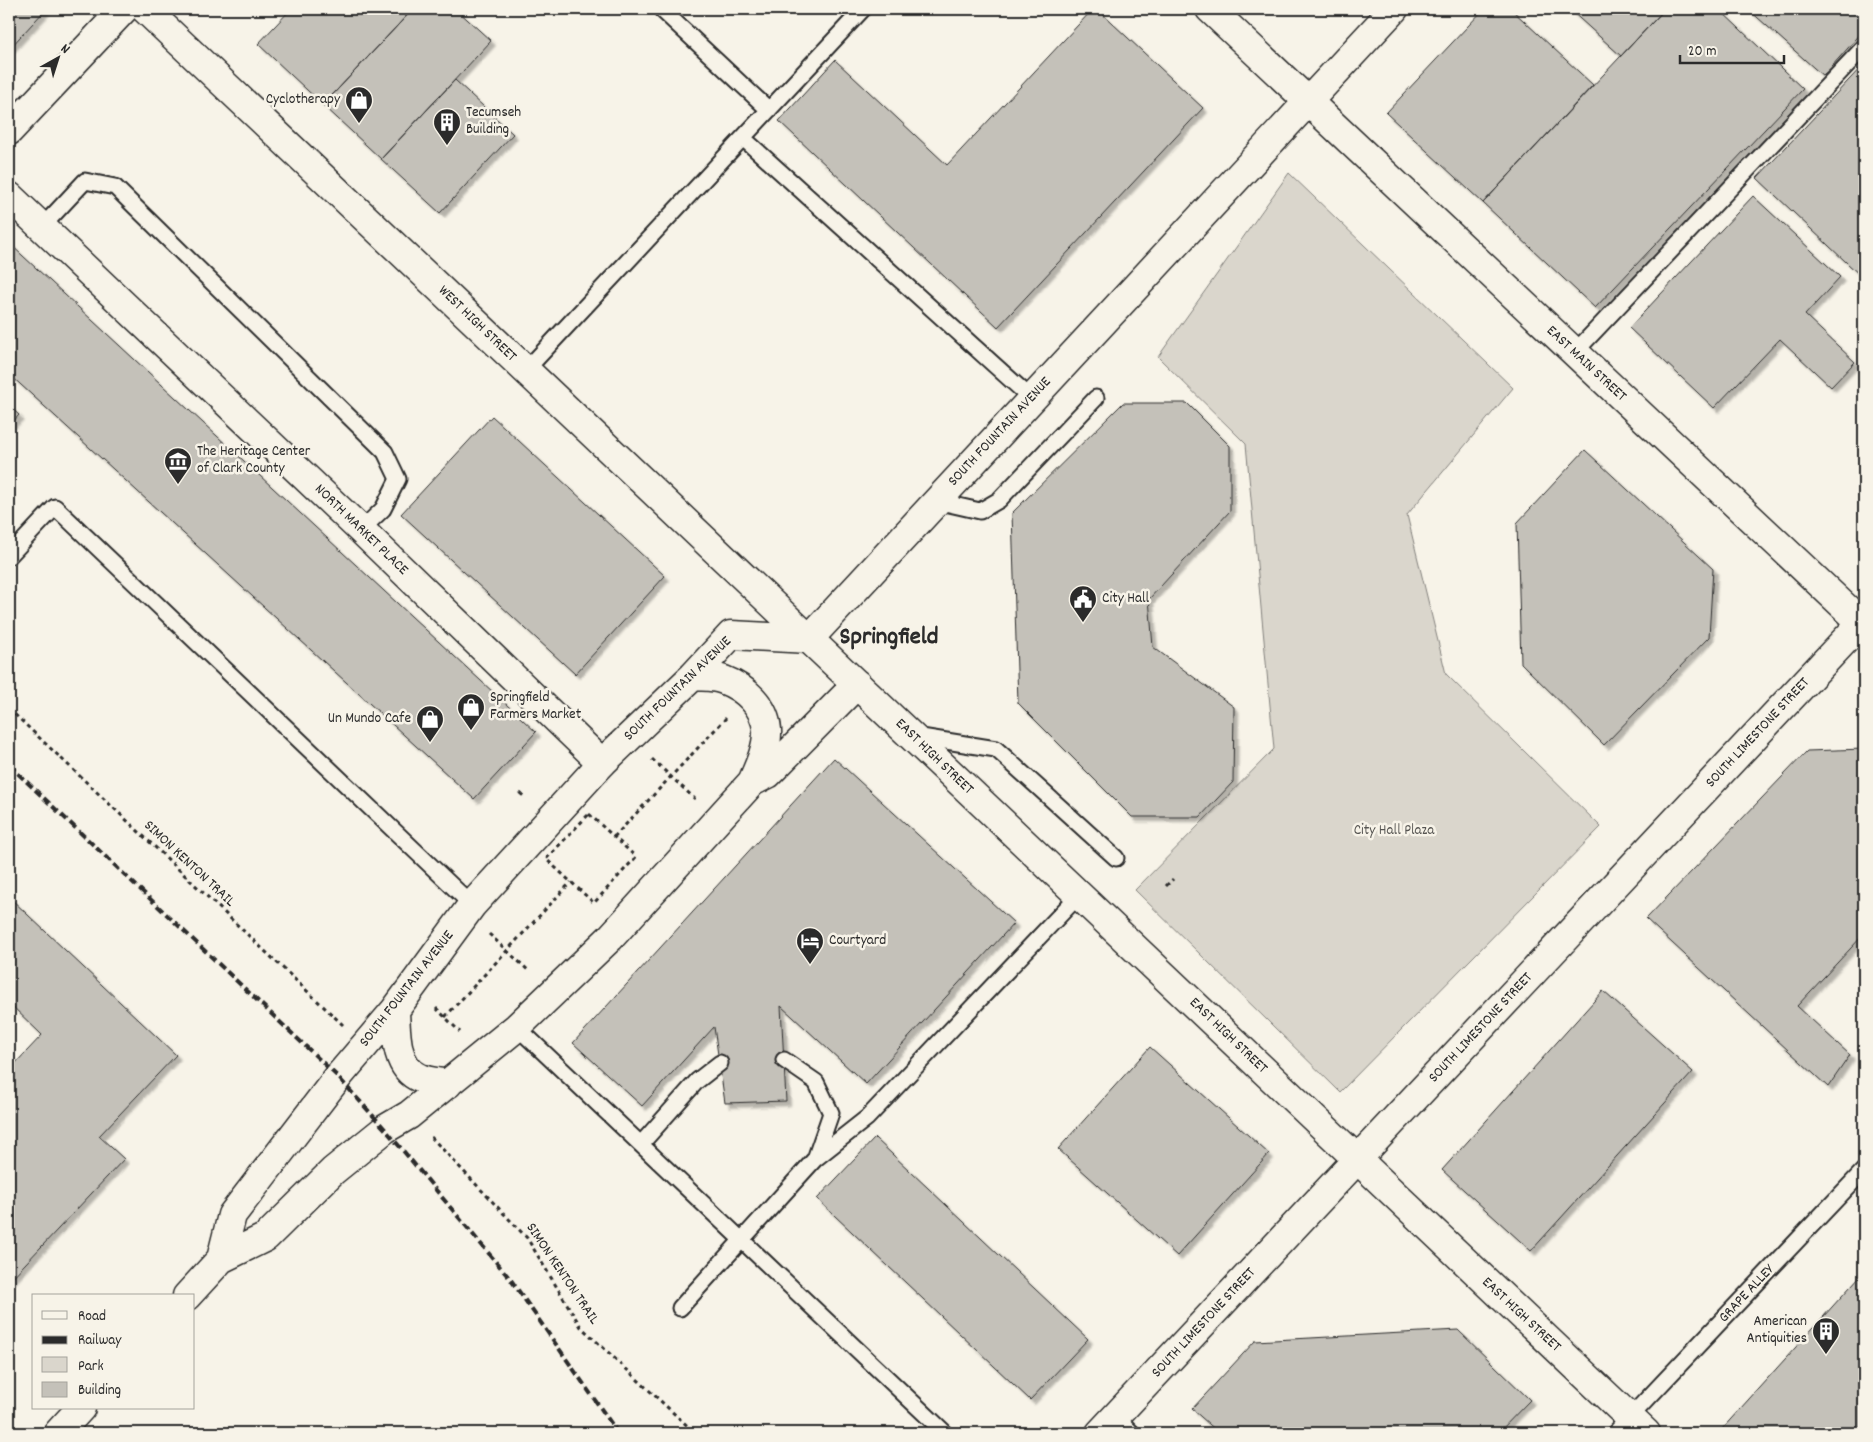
<svg xmlns="http://www.w3.org/2000/svg" width="1873" height="1442" font-family="Dekko,sans-serif">
<defs>
<filter id="shadow"><feDropShadow dx="4.5" dy="4.5" stdDeviation="1" flood-color="#0004"/></filter>
</defs>
<rect width="100%" height="100%" fill="#f7f3e8"/>
<filter id="ink" filterUnits="userSpaceOnUse"><feTurbulence type="fractalNoise" baseFrequency=".02" numOctaves="2"/><feDisplacementMap in="SourceGraphic" scale="10" xChannelSelector="R" yChannelSelector="G"/><feConvolveMatrix kernelMatrix="1 2 1 2 8 2 1 2 1" color-interpolation-filters="sRGB"/></filter>
<g filter="url(#ink)">
<path fill="#dad6cc" stroke="#82807c" d="M1289 173 1513 388 1407 515 1446 674 1601 827 1340 1092 1135 890 1274 749 1246 444 1158 357Z"/>
<path fill="#c4c1b9" stroke="#2b2b2b" filter="url(#shadow)" d="M9 9H46L9 49Z
M291 9H413L323 105 258 44Z
M413 9H456L491 41 381 159 323 105Z
M1093 9H1097L1203 108 998 327 779 121 835 60 947 165Z
M1484 9H1511L1593 85 1483 203 1386 113Z
M1569 9H1665L1621 56Z
M1665 9H1719L1803 89 1595 308 1483 203Z
M1748 9H1864V30L1823 76Z
M1864 64V279L1757 178Z
M455 80 513 134 440 213 381 159Z
M1753 196 1840 277 1805 315 1855 362 1831 387 1780 339 1714 408 1629 328Z
M9 243 536 732 474 799 9 374Z
M1123 403H1187L1230 446V511L1149 599 1153 647 1234 707 1233 782 1200 817H1132L1018 703 1012 513Z
M9 406 19 415 9 426Z
M492 416 665 576 575 674 401 514Z
M1585 450 1713 569 1709 637 1604 745 1521 663 1517 523Z
M1864 749V934L1797 1006 1850 1055 1828 1087 1646 919 1807 751Z
M834 758 1014 923 866 1084 781 1006 786 1101 725 1103 714 1027 642 1106 573 1043Z
M9 897 176 1055 99 1136 124 1159 9 1281V1067L10 1069 42 1035 9 1003Z
M1603 991 1693 1072 1531 1251 1442 1170Z
M1150 1047 1269 1154 1177 1256 1058 1149Z
M875 1138 1088 1339 1030 1400 817 1199Z
M1860 1276 1864 1280V1433H1725L1721 1430Z
M1458 1330 1530 1400 1498 1433H1219L1192 1409 1255 1341Z"/>
<g fill="none" stroke-linecap="round" stroke-linejoin="round">
<g stroke="#2b2b2b" stroke-width="19">
<path id="service" d="M661 9 769 110
M743 138 1032 399
M42 227 85 181 115 187 385 452 398 479 383 509 361 530
M1574 353 1864 47
M526 370 863 9
M936 501 980 511 999 500 1096 398
M9 556 55 507 472 905
M915 736 996 749 1116 858
M517 1027 945 1433
M784 1060 816 1082 831 1113 815 1159
M641 1144 697 1081 720 1063
M680 1308 815 1159 867 1118 1079 895
M1116 1417 1132 1433
M1615 1433 1864 1170"/>
</g>
<g stroke="#2b2b2b" stroke-width="31">
<path id="minor" d="M9 196 361 530 602 763"/>
</g>
<g stroke="#2b2b2b" stroke-width="31">
<path id="tertiary" d="M145 9 1646 1433
M1210 9 1864 625
M9 131 124 9
M809 639 1394 9
M693 676C703 677 715 676 724 680 745 688 765 706 767 730 768 747 759 766 752 782
M395 1010C396 1032 395 1068 420 1078 429 1082 439 1082 448 1084
M221 1259 232 1215 338 1077 395 1010 472 905 602 763 693 676 731 635 809 639
M187 1296 221 1259 266 1237 333 1171 385 1129 409 1115 517 1027 610 938 752 782 768 774 857 684
M58 1433 81 1408"/>
</g>
<g stroke="#2b2b2b" stroke-width="31">
<path id="secondary" d="M1100 1433 1864 620"/>
</g>
<path stroke="#2b2b2b" stroke-width="3" stroke-dasharray="4 4" stroke-linecap="butt" d="M9 709 343 1025
M652 759 695 799
M520 793 526 798
M589 814 636 857 594 903 546 859Z
M614 837 726 718
M1166 886 1173 879
M489 934 530 972
M436 1008 460 1032
M445 1017 571 882
M431 1137 527 1238 581 1327 695 1433"/>
<use href="#service" stroke="#f7f3e8" stroke-width="15"/>
<use href="#minor" stroke="#f7f3e8" stroke-width="28"/>
<use href="#tertiary" stroke="#f7f3e8" stroke-width="28"/>
<use href="#secondary" stroke="#f7f3e8" stroke-width="28"/>
<path stroke="#2b2b2b" stroke-width="4" stroke-dasharray="8 4" stroke-linecap="butt" d="M9 765 338 1077 385 1129 511 1280 618 1433"/>
</g>
</g>
<defs>
<g id="shop-pin" transform="scale(1.4375)"><path d="M0 17L-7.5 6A9.5 9.5 0 1 1 7.5 6Z" fill="#2b2b2b" stroke="#f7f3e8"/><path d="M-5-2.5h2.3a2.7 3.5 0 0 1 5.4 0H5L5.5 6h-11ZM-1.5-2.5h3a1.5 2.3 0 0 0-3 0Z" fill="#fff"/></g>
<g id="building-pin" transform="scale(1.4375)"><path d="M0 17L-7.5 6A9.5 9.5 0 1 1 7.5 6Z" fill="#2b2b2b" stroke="#f7f3e8"/><path d="M-4-6H4V6H1V3H-1V6H-4ZM-2.5-4.3h1.7v1.8h-1.7ZM.8-4.3h1.7v1.8H.8ZM-2.5-1h1.7V.8h-1.7ZM.8-1h1.7V.8H.8Z" fill="#fff"/></g>
<g id="museum-pin" transform="scale(1.4375)"><path d="M0 17L-7.5 6A9.5 9.5 0 1 1 7.5 6Z" fill="#2b2b2b" stroke="#f7f3e8"/><path d="M0-6L6-3V-2H-6V-3ZM-5-1h2V3h-2ZM-1-1h2V3h-2ZM3-1h2V3H3ZM-6 4H6V6H-6Z" fill="#fff"/></g>
<g id="civic-pin" transform="scale(1.4375)"><path d="M0 17L-7.5 6A9.5 9.5 0 1 1 7.5 6Z" fill="#2b2b2b" stroke="#f7f3e8"/><path d="M-.6-6.5H3V-4.5H.6V-3L4-1V1h2V6H-6V1h2V-1L-.6-3ZM-1.2 2.5V6h2.4V2.5Z" fill="#fff"/></g>
<g id="hotel-pin" transform="scale(1.4375)"><path d="M0 17L-7.5 6A9.5 9.5 0 1 1 7.5 6Z" fill="#2b2b2b" stroke="#f7f3e8"/><path d="M-6-4.5h1.5V1H6V5H4.5V3h-9V5H-6ZM-4 0a1.8 1.8 0 1 1 3.6 0ZM.5 0V-2.5h3Q6-2.5 6 0Z" fill="#fff"/></g>
</defs>
<g fill-rule="evenodd">
<use href="#shop-pin" x="359" y="100"/>
<use href="#building-pin" x="447" y="122"/>
<use href="#museum-pin" x="178" y="461"/>
<use href="#civic-pin" x="1083" y="599"/>
<use href="#shop-pin" x="471" y="707"/>
<use href="#shop-pin" x="430" y="719"/>
<use href="#hotel-pin" x="810" y="941"/>
<use href="#building-pin" x="1826" y="1331"/>
</g>
<g text-anchor="middle" dominant-baseline="central" stroke-width="5" stroke-linejoin="round" paint-order="stroke">
<g font-size="15" fill="#2b2b2b" stroke="#f7f3e8" text-anchor="start">
<text x="340" y="100" text-anchor="end">Cyclotherapy</text>
<text x="466" y="113">Tecumseh<tspan x="466" dy="17">Building</tspan></text>
<text x="197" y="452">The Heritage Center<tspan x="197" dy="17">of Clark County</tspan></text>
<text x="1102" y="599">City Hall</text>
<text x="490" y="698">Springfield<tspan x="490" dy="17">Farmers Market</tspan></text>
<text x="411" y="719" text-anchor="end">Un Mundo Cafe</text>
<text x="829" y="941">Courtyard</text>
<text x="1807" y="1322" text-anchor="end">American<tspan x="1807" dy="17">Antiquities</tspan></text>
</g>
<g font-size="15" fill="#2b2b2b" stroke="#f7f3e8">
<text transform="translate(477 324) rotate(44)">WEST HIGH STREET</text>
<text transform="translate(1586 364) rotate(43)">EAST MAIN STREET</text>
<text transform="translate(1000 432) rotate(-47)">SOUTH FOUNTAIN AVENUE</text>
<text transform="translate(361 530) rotate(44)">NORTH MARKET PLACE</text>
<text transform="translate(678 689) rotate(-44)">SOUTH FOUNTAIN AVENUE</text>
<text transform="translate(1758 733) rotate(-47)">SOUTH LIMESTONE STREET</text>
<text transform="translate(934 757) rotate(44)">EAST HIGH STREET</text>
<text transform="translate(189 864) rotate(43)">SIMON KENTON TRAIL</text>
<text transform="translate(407 989) rotate(-52)">SOUTH FOUNTAIN AVENUE</text>
<text transform="translate(1481 1028) rotate(-47)">SOUTH LIMESTONE STREET</text>
<text transform="translate(1228 1036) rotate(44)">EAST HIGH STREET</text>
<text transform="translate(562 1274) rotate(56)">SIMON KENTON TRAIL</text>
<text transform="translate(1747 1294) rotate(-47)">GRAPE ALLEY</text>
<text transform="translate(1521 1315) rotate(43)">EAST HIGH STREET</text>
<text transform="translate(1204 1323) rotate(-47)">SOUTH LIMESTONE STREET</text>
</g>
<g font-size="15" fill="#575653" stroke="#f7f3e8">
<text x="1394" y="831">City Hall Plaza</text>
</g>
<g font-size="25" font-weight="bold" fill="#2b2b2b" stroke="#f7f3e8">
<text x="889" y="638">Springfield</text>
</g>
</g>
<rect width="1873" height="1442" fill="none" stroke="#f7f3e8" stroke-width="30"/>
<rect x="15" y="15" width="1843" height="1412" fill="none" stroke="#2b2b2b" stroke-width="2" filter="url(#ink)"/>
<rect x="32" y="1294" width="162" height="115" fill="#f7f3e8" stroke="#a5a39c"/>
<rect x="42" y="1311" width="25" height="8" fill="#f7f3e8" stroke="#a5a39c"/>
<text x="78" y="1320" font-size="15" fill="#2b2b2b">Road</text>
<rect x="42" y="1336" width="25" height="8" fill="#2b2b2b" stroke="#a5a39c"/>
<text x="78" y="1344" font-size="15" fill="#2b2b2b">Railway</text>
<rect x="42" y="1357" width="25" height="15" fill="#dad6cc" stroke="#a5a39c"/>
<text x="78" y="1370" font-size="15" fill="#2b2b2b">Park</text>
<rect x="42" y="1382" width="25" height="15" fill="#c4c1b9" stroke="#a5a39c"/>
<text x="78" y="1394" font-size="15" fill="#2b2b2b">Building</text>
<g transform="translate(58 58) rotate(39)" stroke="#f7f3e8" stroke-width="4" paint-order="stroke">
<path d="M0-4L9 19L0 12L-9 19Z" fill="#2b2b2b"/>
<text y="-8" font-size="14" font-weight="bold" text-anchor="middle" fill="#2b2b2b">N</text>
</g>
<path d="M1680 55v8h104v-8" fill="none" stroke="#2b2b2b" stroke-width="2.5"/>
<text x="1688" y="55" font-size="15" fill="#2b2b2b" stroke="#f7f3e8" stroke-width="4" paint-order="stroke">20 m</text>
</svg>
